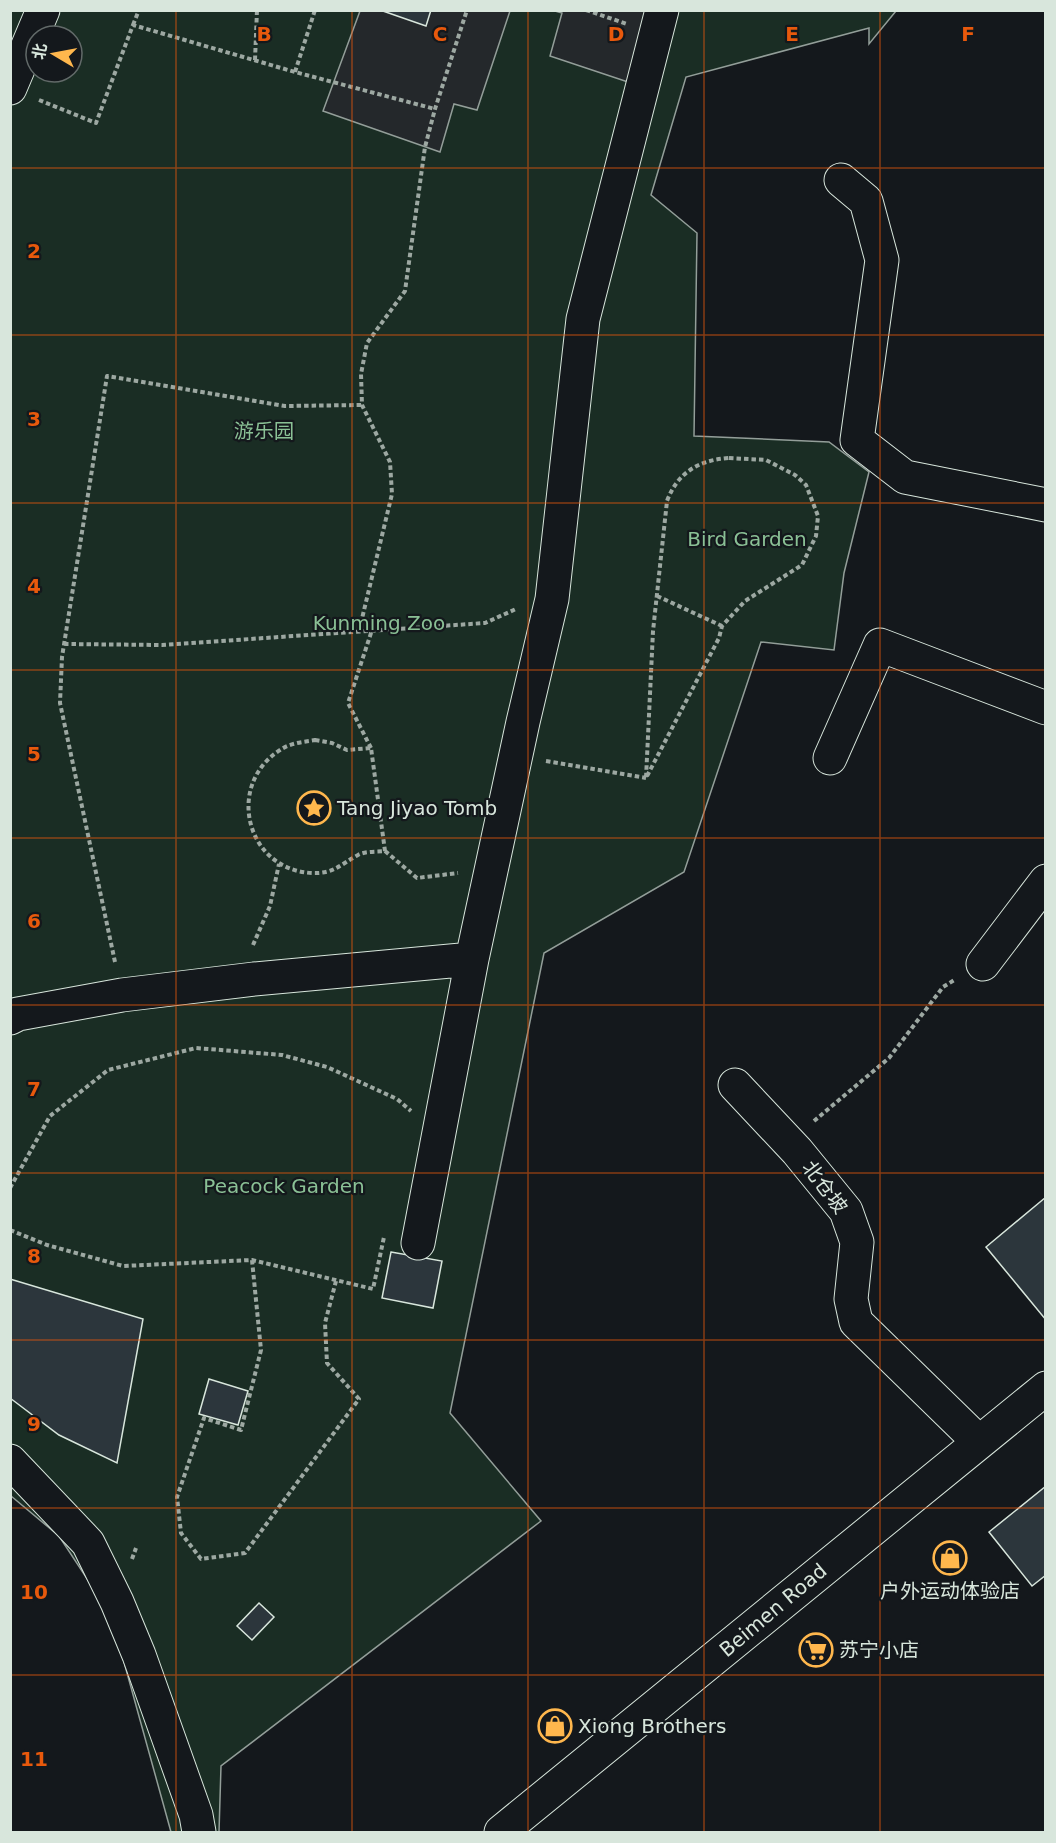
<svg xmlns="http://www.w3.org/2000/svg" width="1056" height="1843" font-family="'DejaVu Sans','Noto Sans SC',sans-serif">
<rect width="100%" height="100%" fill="#14181c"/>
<path fill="#1a2d24" stroke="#939e99" stroke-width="1.5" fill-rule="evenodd" d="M10 11H896L869 44V28L686 77 651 195 697 233 694 436 829 442 869 472 844 573 834 650 761 642 684 872 544 953 450 1413 541 1521 221 1766 219 1832H171L111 1615 59 1536 11 1496ZM36 36H72V72H36Z"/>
<path fill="#24282b" stroke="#939e99" stroke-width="1.5" d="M360 11H510L477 110 454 104 440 152 323 111Z
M555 11H655L637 85 550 56 562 13Z"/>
<path fill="#2c363c" stroke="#d8e6dc" stroke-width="1.5" d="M380 10H431L426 26Z
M1046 1197V1320L986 1247Z
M391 1252 442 1261 433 1308 382 1298Z
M10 1279 143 1319 117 1463 59 1435 10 1398Z
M209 1379 248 1391 238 1425 199 1414Z
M1046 1486V1575L1032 1586 989 1532Z
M259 1603 274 1617 252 1640 237 1626Z"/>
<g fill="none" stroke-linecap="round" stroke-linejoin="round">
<g stroke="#d8e6dc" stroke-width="35">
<path id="minor" d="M10 88 43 10
M841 180 866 201 882 260 857 440 905 477 1046 505
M830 758 880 645 1046 708
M983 964 1046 881
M10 1018 18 1014 122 995 254 979 472 959
M735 1085 797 1151 846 1211 857 1242 851 1299 856 1322 979 1442
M418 1243 472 959 523 722 552 599 583 319 662 10
M10 1461 88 1543 117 1602 139 1655 196 1815 199 1832
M501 1832 1046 1388"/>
</g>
<path stroke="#9da8a2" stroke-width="4" stroke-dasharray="4.5 3" stroke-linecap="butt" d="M586 10 627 24
M133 25 139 10
M255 60 257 10
M295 72 315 10
M39 100 96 123 133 25 295 72 435 109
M729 458 766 460 795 475 806 485 818 516 816 536 802 565 745 601 722 626 719 638 646 778 653 631 667 501C678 472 699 460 729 458Z
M657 596 722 626
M359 631 392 494 390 462 362 405 361 374 367 343 405 291 425 147 435 109 467 10
M64 644 162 645 485 623 516 609
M315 740 332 743 347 750 371 748 385 851C376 852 365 851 358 855 341 864 334 874 312 873 246 870 225 785 280 750 290 743 303 742 315 740Z
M371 748 348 703 372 630
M546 761 646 778
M385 851 417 878 458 873
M253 945 270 906 279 864
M115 962 60 703 62 657 107 376 285 406 362 405
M814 1121 889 1058 943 987 956 979
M10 1188 50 1116 108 1070 196 1048 282 1055 327 1067 397 1099 411 1111
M10 1230 47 1245 123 1266 252 1260 373 1289 384 1237
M252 1260 261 1350 241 1430 204 1418 177 1497 181 1533 201 1559 245 1553 359 1399 327 1363 325 1323 336 1281
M132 1559 136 1548"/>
<use href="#minor" stroke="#14181c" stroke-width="33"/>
</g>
<path fill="none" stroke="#e8590c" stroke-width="1.5" stroke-opacity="0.55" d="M176 10V1832M352 10V1832M528 10V1832M704 10V1832M880 10V1832M10 168H1046M10 335H1046M10 503H1046M10 670H1046M10 838H1046M10 1005H1046M10 1173H1046M10 1340H1046M10 1508H1046M10 1675H1046"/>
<defs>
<g id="sight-ring" transform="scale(1.725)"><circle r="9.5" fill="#14181c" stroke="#ffb74d" stroke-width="1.5"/><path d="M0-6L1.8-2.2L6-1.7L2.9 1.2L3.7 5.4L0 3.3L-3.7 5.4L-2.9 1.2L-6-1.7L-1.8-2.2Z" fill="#ffb74d"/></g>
<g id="shop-ring" transform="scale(1.725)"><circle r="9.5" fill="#14181c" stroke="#ffb74d" stroke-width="1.5"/><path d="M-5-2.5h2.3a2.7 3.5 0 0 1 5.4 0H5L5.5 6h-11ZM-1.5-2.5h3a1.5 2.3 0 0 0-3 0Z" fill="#ffb74d"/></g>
<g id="supermarket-ring" transform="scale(1.725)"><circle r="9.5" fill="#14181c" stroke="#ffb74d" stroke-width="1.5"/><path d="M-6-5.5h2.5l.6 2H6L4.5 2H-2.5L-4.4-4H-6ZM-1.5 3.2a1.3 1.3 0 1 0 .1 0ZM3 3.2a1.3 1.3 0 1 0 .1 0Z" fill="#ffb74d"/></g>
</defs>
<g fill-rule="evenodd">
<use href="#sight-ring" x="314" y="808"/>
<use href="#shop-ring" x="950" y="1558"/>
<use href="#supermarket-ring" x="816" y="1650"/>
<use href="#shop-ring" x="555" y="1726"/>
</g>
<g text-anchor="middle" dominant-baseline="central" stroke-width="4.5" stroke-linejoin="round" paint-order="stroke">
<g font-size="20" fill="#8ac095" stroke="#14181c">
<text x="264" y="431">游乐园</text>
<text x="747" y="539">Bird Garden</text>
<text x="379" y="623">Kunming Zoo</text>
<text x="284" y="1186">Peacock Garden</text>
</g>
<g font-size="20" fill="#d8e6dc" stroke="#14181c" text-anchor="start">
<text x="337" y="808">Tang Jiyao Tomb</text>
<text x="950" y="1591" text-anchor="middle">户外运动体验店</text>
<text x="839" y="1650">苏宁小店</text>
<text x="578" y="1726">Xiong Brothers</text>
</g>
<g font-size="20" fill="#d8e6dc" stroke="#14181c">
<text transform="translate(825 1187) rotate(53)">北仓坡</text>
<text transform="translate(773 1610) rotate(-40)">Beimen Road</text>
</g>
</g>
<g font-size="20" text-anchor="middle" font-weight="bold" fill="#e8590c" stroke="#14181c" stroke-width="4.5" stroke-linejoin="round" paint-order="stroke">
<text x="264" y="41">B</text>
<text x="440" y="41">C</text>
<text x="616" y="41">D</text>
<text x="792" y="41">E</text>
<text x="968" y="41">F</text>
<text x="34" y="258">2</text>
<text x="34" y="426">3</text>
<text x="34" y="593">4</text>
<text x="34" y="761">5</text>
<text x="34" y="928">6</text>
<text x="34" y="1096">7</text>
<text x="34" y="1263">8</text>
<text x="34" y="1431">9</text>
<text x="34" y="1599">10</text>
<text x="34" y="1766">11</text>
</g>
<rect width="1056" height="1843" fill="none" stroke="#d8e6dc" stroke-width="24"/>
<g transform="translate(54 54) rotate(280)"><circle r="28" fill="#14181c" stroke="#626a69" stroke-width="1.5"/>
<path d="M0-4.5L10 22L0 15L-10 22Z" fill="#ffb74d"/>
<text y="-9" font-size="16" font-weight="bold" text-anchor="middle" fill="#d8e6dc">北</text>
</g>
</svg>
